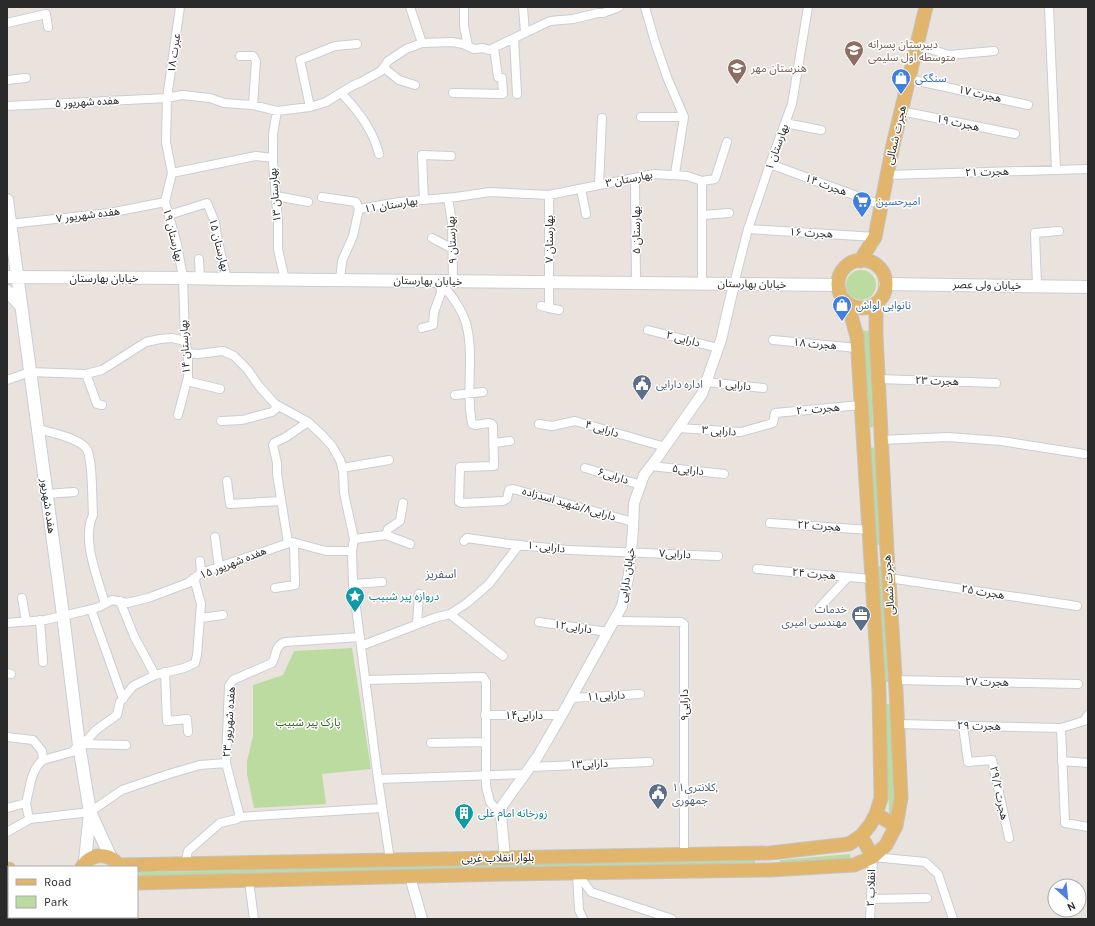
<svg xmlns="http://www.w3.org/2000/svg" width="1095" height="926" font-family="Karla,'Noto Sans Arabic',sans-serif">
<rect width="100%" height="100%" fill="#eae3dd"/>
<path fill="#bcdba0" d="M846 285a15 15 0 1 1 30 0a15 15 0 1 1-30 0Z
M862 330 869 331 873 427H867Z
M869 447 876 448 881 545 874 546Z
M877 566H883L888 682H883Z
M352 648 371 769 322 774 326 804 254 808 247 774V761L253 736V685L283 675 294 651Z
M885 704H891L894 814H889Z
M850 854 851 861 781 865 780 860Z
M755 858V863L518 868 140 879 139 869 157 872Z"/>
<g fill="none" stroke-linecap="round" stroke-linejoin="round">
<g stroke="#c9cdd6" stroke-width="10">
<path id="minor" d="M410 7 422 43
M464 7V26L468 46
M523 7 525 33
M645 7 655 42 667 77 684 117 675 174
M1049 7 1056 170
M7 23 46 14 48 27
M514 38 517 94
M917 45 949 55 994 51
M240 56H253L256 61 253 105
M384 68 399 80 415 85
M909 79 1028 105
M7 80 26 78
M341 93C358 110 373 130 379 154
M453 93 503 94 502 78 498 77 494 48
M7 106 167 98 182 95 210 98 224 103 252 105 277 111 310 107 326 102 352 86 361 82 381 71 388 61 406 49 422 43 452 42 463 44 474 49 483 48 489 50 550 21 573 19 598 13H603L619 7
M310 107 300 60 335 46 357 44
M277 111 273 134V163L278 221V249L285 280
M901 111 1015 134
M641 117H684
M785 123 821 130
M770 164 881 205
M172 173 256 156 273 158
M887 175 1088 169
M635 178 636 283
M702 181 715 179 727 142
M599 185 602 118
M581 189 586 214
M276 196 308 202
M322 197 356 202 359 209
M448 198 452 223 453 281
M424 200 422 155 451 156
M359 209 399 202 456 197 490 192 549 195 654 174 687 176 702 181V284
M169 215 207 203 215 222 218 242 227 279
M702 215 729 213
M10 224 109 213 165 202
M748 229 875 237
M432 238 453 249
M199 259 200 279
M340 280 342 261 353 236 359 209
M440 281C450 294 461 307 466 323 475 356 465 391 472 424L475 425 489 423 492 424 493 426 494 466 460 467 459 502 462 503 503 501 507 499 509 490 513 489 633 522
M734 284 748 229 770 164 792 104 808 7
M1037 286 1035 233 1059 231
M541 306 549 308V195
M549 308 559 310
M422 328 433 325 434 312 441 293 440 281
M648 330 718 348
M773 340 857 348
M86 374 97 404 102 405
M878 379 996 383
M7 380 30 372 86 374 102 370 146 342 160 339 172 338 185 341
M187 381 220 389
M706 382 763 388
M455 395 483 392
M178 415 188 377V353L185 341 183 278 177 244 165 202 172 173 166 142 167 98 180 7
M221 421 242 420 272 412 279 406
M539 424 552 426 575 421 665 447
M678 428 741 432 773 423 775 413 861 405
M38 429C50 432 78 438 86 448 93 456 92 502 93 515 81 540 98 578 105 604
M881 440 948 437 1001 441 1084 454
M494 443 510 441
M651 466 724 474
M342 468 389 460
M585 468 641 485
M227 481 230 504 281 501
M47 494 74 492
M770 523 869 530
M386 535 388 529 400 521 403 503
M215 537 219 568
M354 539 386 535 410 544
M464 541 467 538 509 544 569 550 718 556
M288 543 277 474V463L273 445 274 443 286 437 308 422
M352 551 353 584 378 779 390 860
M200 561 201 573
M757 569 872 579
M889 578 1077 606
M353 584 382 582
M275 588 295 585 294 543
M22 598 26 621
M120 601 134 636 155 675
M820 607 848 577
M91 609 123 699
M450 614 503 656
M200 618 223 615
M40 620 43 662
M615 621 681 622 684 624V854
M539 622 608 632
M7 623 45 620 84 611 99 607 112 600 127 603 148 598 188 583 201 573 292 542 326 551H352L354 539 344 493 343 470 340 460 332 446 322 435 308 422 275 404 259 386 247 369 234 356 223 351 198 354 188 353
M417 624 419 594
M361 646 434 618 450 614 467 603 489 584 519 545
M165 672 167 721 187 719 188 732
M7 673 11 674
M366 680 483 677 486 682V786L490 802 501 815
M896 680 1078 684
M572 698 640 694
M485 715H562
M898 724 1061 728 1084 721 1088 715
M963 726 968 762 992 760 1009 838
M1061 728 1065 823 1088 827
M7 737 33 740 42 751 43 760 72 752 79 745 88 739 96 730 117 715 120 702 133 686 155 675 184 668 195 663 197 655 201 604 194 578
M431 743 485 742
M81 744 126 745
M1062 761 1088 763
M530 767 649 762
M378 779 525 774
M26 803 28 814 30 819 90 812 122 790 169 774 200 765 226 763 229 686 233 680 272 663C277 655 274 646 285 642L360 637
M7 808 26 803C30 788 31 769 43 760
M240 817 382 808
M7 832 30 819
M185 864 188 851 220 823 237 819 240 817 226 763
M577 873 591 892 672 919
M577 874 579 910 583 919
M249 881 254 919
M871 899 927 898
M870 919 873 857 925 862 938 874 953 919"/>
</g>
<g stroke="#c9cdd6" stroke-width="12">
<path id="tertiary" d="M505 858 501 815 502 806 538 756 564 711 622 606 629 574 633 530 634 503 644 475 657 458 702 394 721 340 734 284
M410 877 422 919"/>
</g>
<g stroke="#c9cdd6" stroke-width="14">
<path id="secondary" d="M7 200 63 615 79 745 90 812
M7 277 183 278 227 279 838 285
M885 284 1088 287
M7 291 21 306
M85 861 90 812 111 858
M99 917 100 919"/>
</g>
<g stroke="#c3c3c3" stroke-width="15">
<path id="primary" d="M838 284a24 24 0 1 1 48 0a24 24 0 1 1-48 0Z
M860 261 875 237 893 145 926 7
M876 814 896 826
M861 836 873 857
M118 865 770 853 849 844 861 836 870 825 876 814 881 798 879 691 857 337 848 304
M82 867C91 853 110 851 119 867
M7 869H9
M137 883 505 874 770 870 854 865 873 857 886 845 896 826 901 798 896 690 887 551 876 335V303
M7 890H9
M87 917 89 919"/>
</g>
<use href="#minor" stroke="#fff" stroke-width="8"/>
<use href="#tertiary" stroke="#fff" stroke-width="10"/>
<use href="#secondary" stroke="#fff" stroke-width="12"/>
<use href="#primary" stroke="#e1b66c" stroke-width="13"/>
</g>
<defs>
<g id="school-pin" transform="scale(1)"><path d="M0 17L-7.5 6A9.5 9.5 0 1 1 7.5 6Z" fill="#8d6e63" stroke="#fff"/><path d="M0-5L7-2L0 1L-7-2ZM-4 1L0 2.5L4 1V4Q0 6-4 4Z" fill="#fff"/></g>
<g id="shop-pin" transform="scale(1)"><path d="M0 17L-7.5 6A9.5 9.5 0 1 1 7.5 6Z" fill="#3f7fe0" stroke="#fff"/><path d="M-5-2.5h2.3a2.7 3.5 0 0 1 5.4 0H5L5.5 6h-11ZM-1.5-2.5h3a1.5 2.3 0 0 0-3 0Z" fill="#fff"/></g>
<g id="supermarket-pin" transform="scale(1)"><path d="M0 17L-7.5 6A9.5 9.5 0 1 1 7.5 6Z" fill="#3f7fe0" stroke="#fff"/><path d="M-6-5.5h2.5l.6 2H6L4.5 2H-2.5L-4.4-4H-6ZM-1.5 3.2a1.3 1.3 0 1 0 .1 0ZM3 3.2a1.3 1.3 0 1 0 .1 0Z" fill="#fff"/></g>
<g id="civic-pin" transform="scale(1)"><path d="M0 17L-7.5 6A9.5 9.5 0 1 1 7.5 6Z" fill="#5c6f8a" stroke="#fff"/><path d="M-.6-6.5H3V-4.5H.6V-3L4-1V1h2V6H-6V1h2V-1L-.6-3ZM-1.2 2.5V6h2.4V2.5Z" fill="#fff"/></g>
<g id="sight-pin" transform="scale(1)"><path d="M0 17L-7.5 6A9.5 9.5 0 1 1 7.5 6Z" fill="#0f9aa8" stroke="#fff"/><path d="M0-6L1.8-2.2L6-1.7L2.9 1.2L3.7 5.4L0 3.3L-3.7 5.4L-2.9 1.2L-6-1.7L-1.8-2.2Z" fill="#fff"/></g>
<g id="office-pin" transform="scale(1)"><path d="M0 17L-7.5 6A9.5 9.5 0 1 1 7.5 6Z" fill="#5c6f8a" stroke="#fff"/><path d="M-6-3h4V-5.5h4V-3h4V5H-6ZM-1-4.5V-3h2v-1.5ZM-6 0V1H6V0Z" fill="#fff"/></g>
<g id="building-pin" transform="scale(1)"><path d="M0 17L-7.5 6A9.5 9.5 0 1 1 7.5 6Z" fill="#0f9aa8" stroke="#fff"/><path d="M-4-6H4V6H1V3H-1V6H-4ZM-2.5-4.3h1.7v1.8h-1.7ZM.8-4.3h1.7v1.8H.8ZM-2.5-1h1.7V.8h-1.7ZM.8-1h1.7V.8H.8Z" fill="#fff"/></g>
</defs>
<g fill-rule="evenodd">
<use href="#school-pin" x="854" y="50"/>
<use href="#school-pin" x="737" y="68"/>
<use href="#shop-pin" x="901" y="78"/>
<use href="#supermarket-pin" x="862" y="201"/>
<use href="#shop-pin" x="842" y="305"/>
<use href="#civic-pin" x="642" y="384"/>
<use href="#sight-pin" x="355" y="596"/>
<use href="#office-pin" x="861" y="615"/>
<use href="#civic-pin" x="658" y="793"/>
<use href="#building-pin" x="464" y="813"/>
</g>
<g text-anchor="middle" dominant-baseline="central" stroke-width="3" stroke-linejoin="round" paint-order="stroke">
<g font-size="11" fill="#785e54" stroke="#fff" text-anchor="start">
<text x="868" y="44">دبیرستان پسرانه<tspan x="868" dy="13">متوسطه اول سلیمی</tspan></text>
<text x="751" y="68">هنرستان مهر</text>
</g>
<g font-size="11" fill="#2a2a2a" stroke="#fff">
<text transform="translate(174 53) rotate(-82)">عبرت ۱۸</text>
<text transform="translate(980 94) rotate(12)">هجرت ۱۷</text>
<text transform="translate(87 102) rotate(-3)">هفده شهریور ۵</text>
<text transform="translate(958 123) rotate(12)">هجرت ۱۹</text>
<text transform="translate(896 135) rotate(-77)">هجرت شمالی</text>
<text transform="translate(777 147) rotate(-70)">بهارستان ۱</text>
<text transform="translate(987 172) rotate(-2)">هجرت ۲۱</text>
<text transform="translate(629 179) rotate(-11)">بهارستان ۳</text>
<text transform="translate(826 185) rotate(20)">هجرت ۱۴</text>
<text transform="translate(275 195) rotate(-95)">بهارستان ۱۳</text>
<text transform="translate(391 205) rotate(-9)">بهارستان ۱۱</text>
<text transform="translate(88 215) rotate(-7)">هفده شهریور ۷</text>
<text transform="translate(636 230) rotate(-90)">بهارستان ۵</text>
<text transform="translate(811 233) rotate(3)">هجرت ۱۶</text>
<text transform="translate(173 235) rotate(76)">بهارستان ۱۹</text>
<text transform="translate(549 239) rotate(-90)">بهارستان ۷</text>
<text transform="translate(452 240) rotate(-93)">بهارستان ۹</text>
<text transform="translate(219 245) rotate(76)">بهارستان ۱۵</text>
<text x="104" y="278">خیابان بهارستان</text>
<text transform="translate(428 281) rotate(1)">خیابان بهارستان</text>
<text transform="translate(752 284) rotate(1)">خیابان بهارستان</text>
<text transform="translate(987 285) rotate(1)">خیابان ولی عصر</text>
<text transform="translate(683 339) rotate(15)">دارایی ۲</text>
<text transform="translate(815 344) rotate(5)">هجرت ۱۸</text>
<text transform="translate(185 347) rotate(-93)">بهارستان ۱۴</text>
<text transform="translate(937 381) rotate(2)">هجرت ۲۳</text>
<text transform="translate(734 385) rotate(6)">دارایی ۱</text>
<text transform="translate(818 409) rotate(-5)">هجرت ۲۰</text>
<text transform="translate(602 429) rotate(16)">دارایی ۴</text>
<text transform="translate(719 431) rotate(4)">دارایی ۳</text>
<text transform="translate(688 470) rotate(6)">دارایی۵</text>
<text transform="translate(613 476) rotate(17)">دارایی۶</text>
<text transform="translate(569 504) rotate(16)">دارایی۸/شهید اسدزاده</text>
<text transform="translate(48 506) rotate(82)">هفده شهریور</text>
<text transform="translate(819 526) rotate(4)">هجرت ۲۲</text>
<text transform="translate(546 547) rotate(6)">دارایی۱۰</text>
<text transform="translate(675 554) rotate(3)">دارایی۷</text>
<text transform="translate(233 563) rotate(-21)">هفده شهریور ۱۵</text>
<text transform="translate(814 574) rotate(5)">هجرت ۲۴</text>
<text transform="translate(627 575) rotate(-81)">خیابان دارایی</text>
<text transform="translate(889 585) rotate(-94)">هجرت شمالی</text>
<text transform="translate(983 592) rotate(9)">هجرت ۲۵</text>
<text transform="translate(573 627) rotate(8)">دارایی۱۲</text>
<text transform="translate(987 682) rotate(1)">هجرت ۲۷</text>
<text transform="translate(606 696) rotate(-3)">دارایی۱۱</text>
<text transform="translate(684 705) rotate(-90)">دارایی۹</text>
<text x="524" y="715">دارایی۱۴</text>
<text transform="translate(229 722) rotate(-86)">هفده شهریور ۲۳</text>
<text transform="translate(979 726) rotate(1)">هجرت ۲۹</text>
<text transform="translate(589 764) rotate(-2)">دارایی۱۳</text>
<text transform="translate(999 793) rotate(78)">هجرت ۲۹/۲</text>
<text transform="translate(498 858) rotate(-1)">بلوار انقلاب غربی</text>
<text transform="translate(871 888) rotate(-88)">انقلاب ۲</text>
</g>
<g font-size="11" fill="#366cbe" stroke="#fff" text-anchor="start">
<text x="915" y="78">سنگکی</text>
<text x="876" y="201">امیرحسین</text>
<text x="856" y="305">نانوایی لواش</text>
</g>
<g font-size="11" fill="#4e5e75" stroke="#fff" text-anchor="start">
<text x="656" y="384">اداره دارایی</text>
<text x="847" y="609" text-anchor="end">خدمات<tspan x="847" dy="13">مهندسی امیری</tspan></text>
<text x="672" y="787">کلانتری۱۱,<tspan x="672" dy="13">جمهوری</tspan></text>
</g>
<g font-size="11" fill="#0d838f" stroke="#fff" text-anchor="start">
<text x="369" y="596">دروازه پیر شبیب</text>
<text x="478" y="813">زورخانه امام علی</text>
</g>
<g font-size="11" fill="#375e22" stroke="#fff">
<text x="308" y="722">پارک پیر شبیب</text>
</g>
<g font-size="12" fill="#4f5b75" stroke="#fff">
<text x="441" y="574">اسفریز</text>
</g>
</g>
<rect width="1095" height="926" fill="none" stroke="#2a2a2a" stroke-width="16"/>
<rect x="8" y="866" width="130" height="52" fill="#ffffff" stroke="#aaaaaa"/>
<rect x="16" y="879" width="20" height="6" fill="#e1b66c" stroke="#aaaaaa"/>
<text x="44" y="886" font-size="12" fill="#2a2a2a">Road</text>
<rect x="16" y="896" width="20" height="12" fill="#bcdba0" stroke="#aaaaaa"/>
<text x="44" y="906" font-size="12" fill="#2a2a2a">Park</text>
<g transform="translate(1067 898) rotate(153)"><circle r="19" fill="#ffffff" stroke="#aaaaaa"/>
<path d="M0-3L7 15L0 10L-7 15Z" fill="#4f7fe5"/>
<text y="-6" font-size="11" font-weight="bold" text-anchor="middle" fill="#2a2a2a">N</text>
</g>
</svg>
